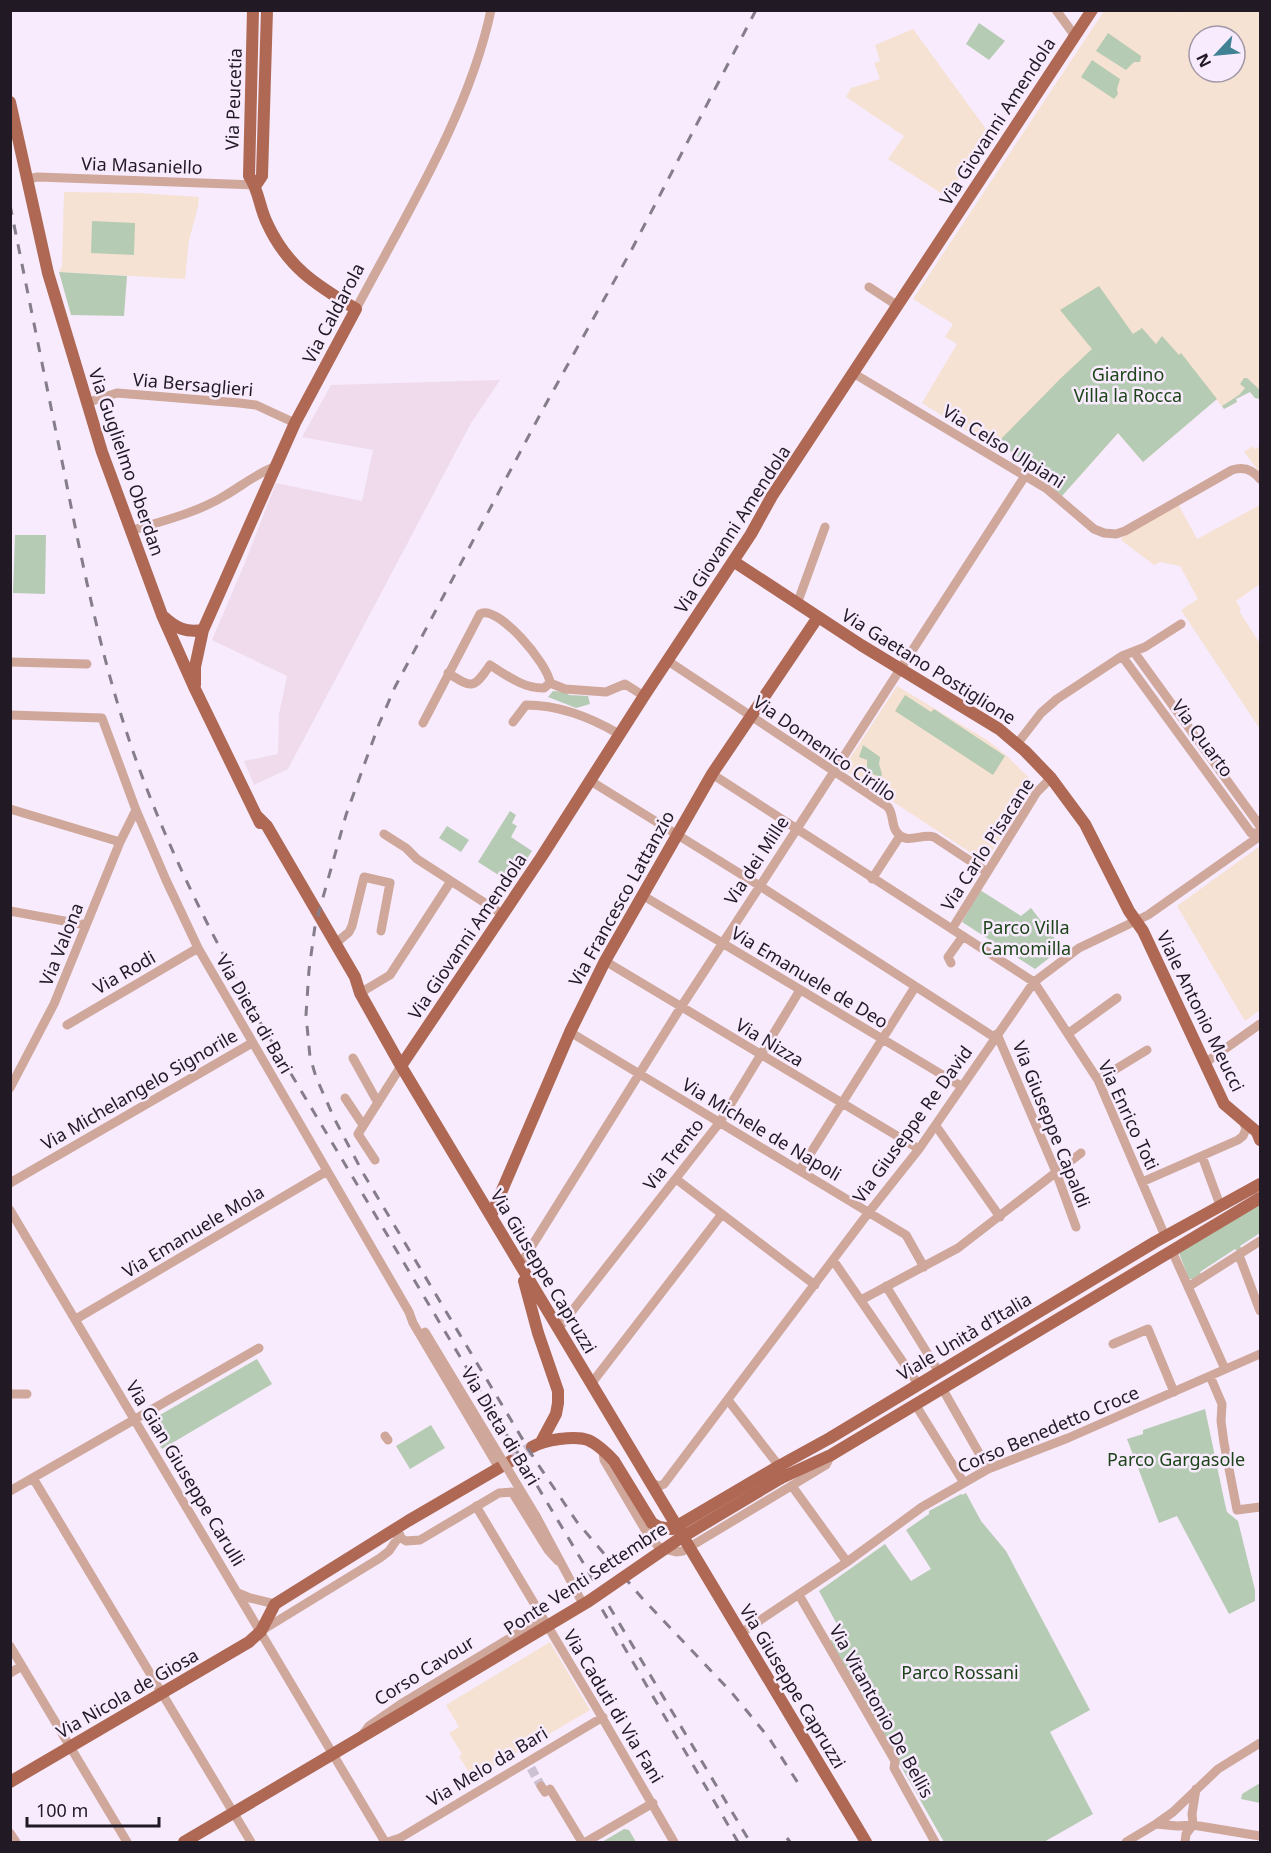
<svg xmlns="http://www.w3.org/2000/svg" width="1271" height="1853" font-family="'Noto Sans',sans-serif">
<rect width="100%" height="100%" fill="#f7ebfd"/>
<path fill="#efdbeb" d="M500 380 471 423 288 769 254 785 244 761 278 754 279 714 287 676 212 640 244 565 276 483 362 501 373 450 302 437 331 385Z"/>
<path fill="#f6e2d2" fill-rule="evenodd" d="M1180 10 1183 13 1185 10 1260 11V399L1255 398 1250 392 1236 399 1237 402 1224 409 1216 399 1143 462 1118 433 1062 496 1004 446 998 451 922 403 957 344 945 337 953 324 913 299 1104 11ZM1199 36H1235V72H1199Z
M913 29 986 129 982 135 984 138 969 163 952 190 949 188 946 192 949 195 947 197 888 159 904 136 846 97 851 88 880 79 874 63 880 61 875 45Z
M64 192 139 193 199 197 198 207 189 240 185 279 59 272 62 266Z
M1252 446 1255 449 1260 446V473L1244 452Z
M1178 504 1197 539 1260 505V584L1236 601 1241 609 1239 611 1260 644V729L1181 610 1198 599 1180 566 1160 562 1154 565 1121 540 1122 537Z
M897 686 987 740 1007 756 1035 784 985 862 843 769Z
M1260 846V1010L1245 1021 1177 906Z
M550 1642 590 1710 473 1779 459 1756 462 1754 449 1733 459 1727 446 1705Z"/>
<path fill="#b6cbb3" d="M979 23 1005 41 989 60 966 44Z
M1108 33 1141 56 1140 62H1134L1126 70 1096 51Z
M1092 60 1120 79 1117 89 1118 94 1114 99 1081 77Z
M92 221 135 223 134 255 91 253Z
M59 272 127 276 124 316 71 315Z
M1099 286 1133 334 1142 328 1156 344 1162 336 1179 355 1181 353 1217 399 1143 462 1118 433 1062 496 999 441 1061 378 1092 349 1060 310Z
M1244 378H1247L1260 390V399L1255 398 1250 392 1236 399 1237 402 1224 409 1222 406 1239 395 1245 388 1240 384Z
M15 535H46L45 594 13 593Z
M553 691 566 692 569 695 588 696 590 704 576 708 548 697Z
M905 695 931 712 934 709 1005 756 993 775 895 711Z
M863 745 880 757 879 764 882 774 881 777 867 772V760L859 757Z
M510 811 516 815 512 823 517 826 511 837 532 851 511 883 478 862Z
M447 826 469 840 461 852 439 838Z
M980 890 1021 916 1031 908 1062 948 1035 969 962 922Z
M1260 1204V1233L1240 1246 1242 1249 1237 1251 1235 1249 1200 1272 1201 1274 1193 1279H1189L1179 1253Z
M257 1359 272 1384 162 1449 146 1423Z
M1205 1409 1225 1504 1227 1512 1238 1521 1255 1590V1601L1229 1614 1177 1516 1159 1523 1127 1439 1143 1434V1430Z
M431 1425 445 1448 410 1469 396 1446Z
M966 1493 981 1521 1006 1551 1090 1710 1050 1732 1093 1814 1044 1842H944L830 1641 833 1639 831 1635 840 1630 819 1591 885 1544 911 1581 931 1569 906 1530 929 1514V1511L961 1494 962 1495Z
M1260 1783V1803L1241 1799 1242 1794Z
M624 1829 629 1830 636 1842H602Z"/>
<g fill="none" stroke-linecap="round" stroke-linejoin="round">
<path stroke="#ccc1d2" stroke-width="9" stroke-dasharray="9 4.5" stroke-linecap="butt" d="M531 1768 541 1786"/>
<path stroke="#ccc1d2" stroke-width="12" stroke-dasharray="12 6" stroke-linecap="butt" d="M511 1461 532 1447"/>
<path stroke="#cfa79b" stroke-width="9" d="M1056 10 1075 36
M26 179 38 177 256 185
M869 287 898 306
M356 309C405 216 469 114 491 10
M853 373 1047 489 1094 529 1104 533 1116 534 1125 531 1232 470C1244 466 1253 470 1260 479
M86 403 117 393 239 403 256 405 295 423
M130 531C162 521 197 513 226 495 243 485 256 474 274 467
M797 604 825 527
M1134 652 1260 826
M1122 656 1251 833H1260
M668 661 888 807C894 815 891 823 896 831 905 846 921 833 934 837L987 872
M10 662 87 664
M448 673C472 688 473 690 490 665 506 675 524 689 544 688L550 683
M550 683 565 689 606 692 625 684 644 696
M10 715 102 718 136 810 166 880 198 948 409 1312 413 1323 499 1468
M513 722 526 705C560 705 590 717 619 734
M423 723 480 614C497 603 549 665 550 683
M1017 744 1041 713 1057 699 1122 656 1145 647 1181 624
M712 774 1034 982 1098 1080 1165 1236
M589 780 760 886 994 1037
M10 809 120 842
M384 834 406 848 417 859 502 914
M872 879 900 836
M642 895 961 1086
M10 911 86 925
M952 929 1037 792 1051 778
M335 944 349 932 352 926 364 877 390 883 381 931
M605 961 919 1149
M951 963 948 957 963 936
M360 993 390 975 451 881
M67 1025 198 948
M570 1032 906 1235 924 1267
M1069 1033 1117 998
M997 1034 1056 1172 1076 1227
M353 1058 378 1103
M1205 1063 1260 1024
M1098 1080 1147 1050
M10 1088 54 1004 120 842 136 810
M345 1098 363 1125
M936 1126 1000 1217
M1202 1156 1220 1205
M375 1160 358 1134 401 1066
M800 1170 915 987
M676 1179 815 1285
M1142 1182 1238 1140 1243 1136 1246 1129 1243 1120
M10 1183 252 1043
M10 1210 385 1842
M1172 1251 1225 1369
M1239 1255 1260 1311
M833 1260 918 1384
M520 1265 681 1007 760 886 1025 476
M886 1286 939 1372
M1188 1287 1260 1241
M861 1300 958 1248 1081 1153
M76 1319 327 1171
M558 1329 720 1122 800 990
M1113 1344 1148 1329 1174 1392
M1210 1376 1222 1404 1221 1421 1224 1443 1237 1510 1260 1507
M591 1384 722 1214
M942 1388 988 1469
M10 1394H27
M728 1400 779 1466
M915 1404 964 1483
M385 1436 388 1440
M603 1451 604 1460 650 1538 660 1548 676 1552 683 1551 826 1465 831 1455
M33 1478 251 1842
M649 1482 659 1486 664 1484 869 1212 919 1149 1034 982 1079 948 1148 915 1260 836
M792 1486 847 1562
M10 1491 259 1348
M476 1506 596 1707 674 1842
M536 1516 583 1604 578 1607
M391 1532 406 1541 420 1540 499 1493 512 1492 548 1550 558 1561
M238 1593 250 1598 275 1604
M799 1595 895 1761 894 1768 935 1842
M261 1631 380 1558 389 1551 400 1535
M741 1633 847 1562 922 1507 988 1469 1068 1438 1260 1354
M10 1646 127 1842
M10 1673 22 1666
M363 1734 369 1726 404 1702 543 1618
M541 1786 545 1792 550 1789 582 1842
M1156 1824 1177 1826 1193 1825 1260 1836
M1193 1825 1192 1814 1196 1789
M10 1833 16 1842
M388 1842 400 1838 603 1717
M586 1842 653 1803
M1126 1842 1156 1824 1173 1812 1218 1769 1260 1743
M1185 1842 1186 1834 1193 1825"/>
<path stroke="#ae6853" stroke-width="12" d="M10 102 48 273 102 452 162 615 195 689 260 823
M256 185 262 176 267 10
M733 561 861 645 999 729 1025 751 1051 778 1085 824 1129 911 1143 931 1224 1104 1257 1132 1260 1140
M164 617C176 628 186 633 203 630
M195 685V667L203 630 295 423 356 309C316 285 287 267 267 223 259 207 259 190 249 176L253 10
M258 817 267 826 355 977 360 993 401 1066 866 1842
M401 1066 542 856 644 696 751 534 772 496 1092 10
M491 1216 570 1032 605 961 712 774 818 617
M524 1281 538 1333 558 1391V1403L556 1414 541 1442
M532 1447C544 1440 575 1435 588 1440 597 1444 608 1454 614 1461L652 1523 659 1527 672 1529 779 1466 830 1438 1155 1242 1260 1184
M781 1478 831 1455 1260 1198
M10 1782 249 1642 261 1631 275 1604 408 1521 511 1461
M184 1842 409 1709"/>
<path stroke="#867d8b" stroke-width="3" stroke-dasharray="10 10" stroke-linecap="butt" d="M756 10 632 249 542 411 395 687 379 724 346 815 315 926 309 970 306 1015 310 1057 316 1077 334 1118 363 1173 535 1460 577 1522 642 1598 732 1693 769 1738 798 1783
M10 205C28 294 46 383 64 471 83 567 102 664 135 757 168 850 212 936 260 1022L750 1842
M582 1575 738 1842
M787 1838 790 1842"/>
<path stroke="#cfa79b" stroke-width="9" d="M425 1332 536 1516"/>
<path stroke="#ae6853" stroke-width="12" d="M409 1709 589 1601 679 1539 781 1478"/>
</g>
<g text-anchor="middle" dominant-baseline="central" stroke-width="5" stroke-linejoin="round" paint-order="stroke">
<g font-size="18" fill="#211a25" stroke="#f7ebfd">
<text transform="translate(233 99) rotate(-88)">Via Peucetia</text>
<text transform="translate(997 121) rotate(-57)">Via Giovanni Amendola</text>
<text transform="translate(142 165) rotate(2)">Via Masaniello</text>
<text transform="translate(333 313) rotate(-62)">Via Caldarola</text>
<text transform="translate(193 384) rotate(5)">Via Bersaglieri</text>
<text transform="translate(1004 446) rotate(32)">Via Celso Ulpiani</text>
<text transform="translate(127 462) rotate(71)">Via Guglielmo Oberdan</text>
<text transform="translate(732 529) rotate(-57)">Via Giovanni Amendola</text>
<text transform="translate(929 666) rotate(32)">Via Gaetano Postiglione</text>
<text transform="translate(1203 738) rotate(54)">Via Quarto</text>
<text transform="translate(825 748) rotate(35)">Via Domenico Cirillo</text>
<text transform="translate(987 844) rotate(-57)">Via Carlo Pisacane</text>
<text transform="translate(756 860) rotate(-57)">Via dei Mille</text>
<text transform="translate(621 898) rotate(-61)">Via Francesco Lattanzio</text>
<text transform="translate(467 936) rotate(-56)">Via Giovanni Amendola</text>
<text transform="translate(61 944) rotate(-68)">Via Valona</text>
<text transform="translate(124 972) rotate(-30)">Via Rodi</text>
<text transform="translate(810 977) rotate(31)">Via Emanuele de Deo</text>
<text transform="translate(1201 1011) rotate(64)">Viale Antonio Meucci</text>
<text transform="translate(255 1014) rotate(60)">Via Dieta di Bari</text>
<text transform="translate(770 1042) rotate(31)">Via Nizza</text>
<text transform="translate(139 1089) rotate(-30)">Via Michelangelo Signorile</text>
<text transform="translate(1129 1115) rotate(65)">Via Enrico Toti</text>
<text transform="translate(912 1124) rotate(-54)">Via Giuseppe Re David</text>
<text transform="translate(1052 1124) rotate(68)">Via Giuseppe Capaldi</text>
<text transform="translate(762 1129) rotate(31)">Via Michele de Napoli</text>
<text transform="translate(673 1154) rotate(-52)">Via Trento</text>
<text transform="translate(193 1231) rotate(-31)">Via Emanuele Mola</text>
<text transform="translate(544 1271) rotate(59)">Via Giuseppe Capruzzi</text>
<text transform="translate(964 1336) rotate(-31)">Viale Unità d'Italia</text>
<text transform="translate(501 1426) rotate(59)">Via Dieta di Bari</text>
<text transform="translate(1048 1429) rotate(-23)">Corso Benedetto Croce</text>
<text transform="translate(186 1473) rotate(59)">Via Gian Giuseppe Carulli</text>
<text transform="translate(585 1578) rotate(-33)">Ponte Venti Settembre</text>
<text transform="translate(424 1670) rotate(-32)">Corso Cavour</text>
<text transform="translate(793 1686) rotate(59)">Via Giuseppe Capruzzi</text>
<text transform="translate(127 1693) rotate(-30)">Via Nicola de Giosa</text>
<text transform="translate(614 1706) rotate(59)">Via Caduti di Via Fani</text>
<text transform="translate(882 1711) rotate(61)">Via Vitantonio De Bellis</text>
<text transform="translate(487 1766) rotate(-31)">Via Melo da Bari</text>
</g>
<g font-size="18" fill="#1d4419" stroke="#f7ebfd">
<text x="1128" y="374">Giardino<tspan x="1128" dy="21">Villa la Rocca</tspan></text>
<text x="1026" y="927">Parco Villa<tspan x="1026" dy="21">Camomilla</tspan></text>
<text x="1176" y="1459">Parco Gargasole</text>
<text x="960" y="1672">Parco Rossani</text>
</g>
</g>
<rect width="1271" height="1853" fill="none" stroke="#211a25" stroke-width="24"/>
<g transform="translate(1217 54) rotate(244)"><circle r="28" fill="#f7ebfd" stroke="#a197a7" stroke-width="1.5"/>
<path d="M0-4.5L10 22L0 15L-10 22Z" fill="#408293"/>
<text y="-9" font-size="16" font-weight="bold" text-anchor="middle" fill="#211a25">N</text>
</g>
<path d="M27 1817v9h132v-9" fill="none" stroke="#211a25" stroke-width="3"/>
<text x="36" y="1817" font-size="18" fill="#211a25" stroke="#f7ebfd" stroke-width="4.5" paint-order="stroke">100 m</text>
</svg>
